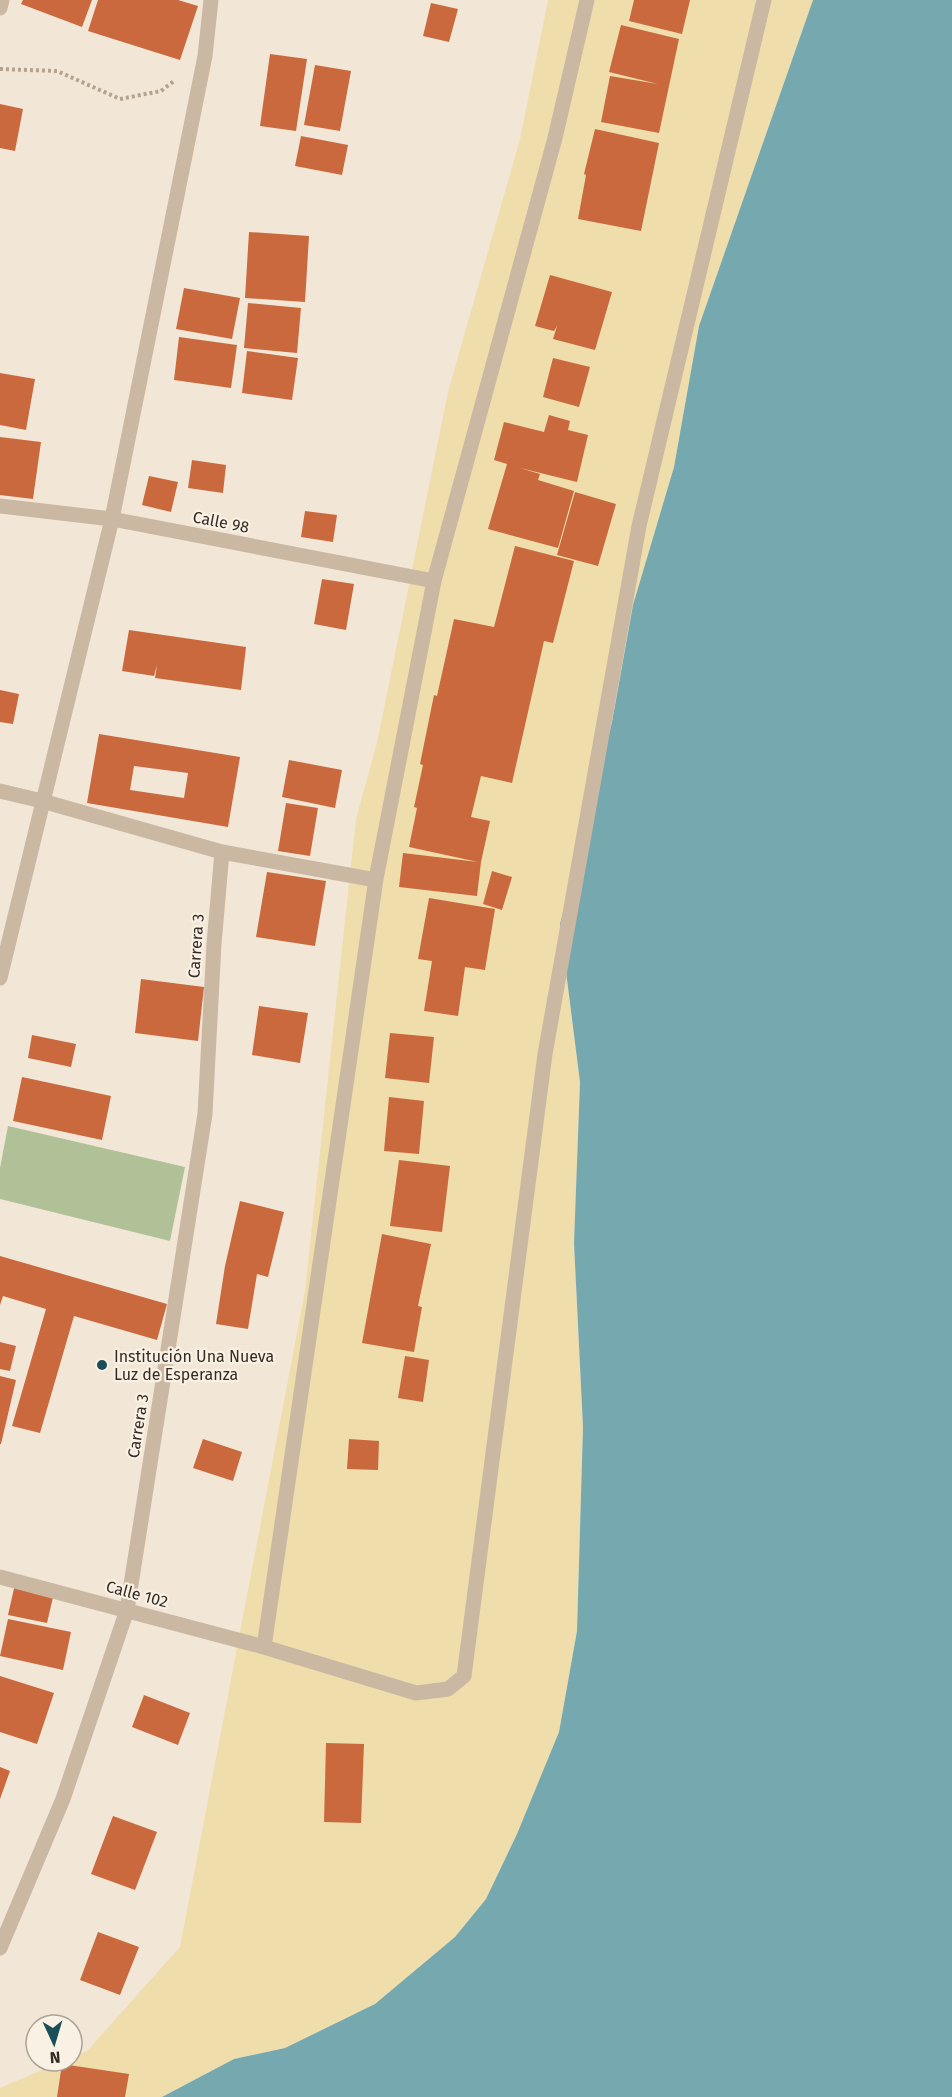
<svg xmlns="http://www.w3.org/2000/svg" width="952" height="2097" font-family="'Fira Sans',sans-serif">
<rect width="100%" height="100%" fill="#f2e7d7"/>
<path fill="#b0c197" d="M8 1126 185 1167 170 1241 0 1199V1168Z"/>
<path fill="#efddac" d="M548 0H813L699 326 674 467 633 605 612 722 560 924 580 1082 574 1243 583 1427 577 1631 559 1732 517 1834 486 1899 455 1937 375 2004 285 2048 234 2059 162 2097H0V2088L63 2061H72V2057L87 2051 180 1947 305 1291 356 819 377 743 448 392 520 139Z"/>
<path fill="#76a9af" d="M813 0H952V2097H162L234 2059 285 2048 375 2004 455 1937 486 1899 517 1834 559 1732 577 1631 583 1427 574 1243 580 1082 560 924 612 722 633 605 674 467 699 326Z"/>
<path fill="#ca693d" fill-rule="evenodd" d="M23 0H92L82 27 21 4Z
M98 0H178L198 6 180 60 88 31Z
M634 0H690L682 34 629 21Z
M431 3 458 9 449 42 423 36Z
M621 25 679 39 659 133 601 122 610 76 658 84 609 72Z
M270 54 307 59 296 131 260 126Z
M315 65 351 71 340 131 304 125Z
M0 104 23 109 15 151 0 148Z
M595 129 659 143 641 231 578 219 586 175 584 174Z
M301 136 348 145 342 175 295 166Z
M249 232 309 236 305 302 245 298Z
M550 275 612 292 595 350 553 339 557 326 554 331 535 326Z
M184 288 240 298 232 339 176 329Z
M248 303 301 308 297 353 244 348Z
M179 337 237 345 231 388 174 380Z
M247 351 298 358 292 400 242 393Z
M553 358 590 367 579 407 543 397Z
M0 373 35 379 26 430 0 425Z
M549 415 570 421 568 430 588 435 577 482 520 468 540 474 538 480 574 491 558 548 488 529 507 464 494 460 504 422 544 432Z
M0 437 41 442 33 499 0 495Z
M192 460 226 465 223 493 188 488Z
M149 476 178 482 171 512 142 505Z
M575 492 616 504 598 566 557 555Z
M305 511 337 515 333 542 301 537Z
M515 546 574 561 553 643 544 641 512 783 481 776 471 817 490 821 481 862 477 896 399 887 403 853 478 862 409 847 417 808 414 807 423 765 420 764 434 695 437 696 454 619 494 627Z
M322 579 354 584 346 630 314 624Z
M129 630 246 647 241 690 155 678 157 665 154 676 122 671Z
M0 690 19 694 13 724 0 722Z
M99 734 240 757 228 827 87 803ZM134 766 188 773 184 798 130 790Z
M289 760 342 770 335 808 282 797Z
M286 803 318 808 310 856 278 851Z
M492 871 512 877 502 910 483 904Z
M267 872 326 881 315 946 256 937Z
M429 898 495 909 485 970 465 967 458 1016 424 1011 432 961 418 959Z
M141 979 204 987 198 1041 135 1033Z
M259 1006 308 1013 300 1063 252 1055Z
M390 1033 434 1037 429 1083 385 1078Z
M32 1035 76 1044 71 1067 28 1058Z
M22 1077 111 1096 102 1140 13 1121Z
M389 1097 424 1101 419 1154 384 1151Z
M399 1160 450 1166 442 1232 390 1226Z
M240 1201 284 1212 268 1277 257 1274 248 1329 216 1324 225 1266Z
M382 1234 431 1244 418 1306 422 1307 414 1352 362 1343Z
M0 1256 167 1304 157 1340 74 1316 40 1433 12 1426 46 1309 3 1296 0 1305Z
M0 1342 16 1346 10 1371 0 1369Z
M405 1356 429 1360 423 1402 398 1398Z
M0 1376 16 1380 1 1444H0Z
M203 1439 242 1452 233 1481 193 1468Z
M349 1439 379 1441 378 1470 347 1469Z
M15 1584 54 1593 47 1623 8 1615Z
M8 1619 71 1632 63 1670 0 1656Z
M0 1676 54 1693 37 1744 0 1732Z
M144 1695 190 1713 178 1745 132 1727Z
M326 1743 364 1744 361 1823 324 1822Z
M0 1767 10 1771 0 1799Z
M113 1816 157 1832 135 1890 91 1874Z
M98 1932 139 1947 120 1995 80 1980Z
M62 2064 129 2074 125 2097H57Z"/>
<g fill="none" stroke-linecap="round" stroke-linejoin="round">
<path stroke="#b5a28e" stroke-width="4" stroke-dasharray="3 3" stroke-linecap="butt" d="M0 69 57 71 120 99 161 91 174 81"/>
<path stroke="#cab8a3" stroke-width="15" d="M587 0 555 138 434 581 376 879 264 1647 416 1693 448 1689 464 1676 545 1054 639 526 764 0
M0 8 2 0
M0 506 112 519 434 581
M0 791 42 801 222 852 376 880
M0 978 112 519 205 56 211 0
M0 1577 264 1647
M0 1948 63 1799 127 1610 205 1114 214 944 222 852"/>
</g>
<circle fill="#1a4f57" stroke="#f9f1e4" stroke-width="2" cx="102" cy="1365" r="6"/>
<g text-anchor="middle" dominant-baseline="central" stroke-width="4.5" stroke-linejoin="round" paint-order="stroke">
<g font-size="16" fill="#352b25" stroke="#f9f1e4">
<text transform="translate(221 522) rotate(11)">Calle 98</text>
<text transform="translate(196 946) rotate(-86)">Carrera 3</text>
<text transform="translate(138 1426) rotate(-81)">Carrera 3</text>
<text transform="translate(137 1594) rotate(15)">Calle 102</text>
</g>
<g font-size="16" fill="#352b25" stroke="#f9f1e4" text-anchor="start">
<text x="114" y="1356">Institución Una Nueva<tspan x="114" dy="18">Luz de Esperanza</tspan></text>
</g>
</g>
<g transform="translate(54 2043) rotate(176)"><circle r="28" fill="#f9f1e4" stroke="#aba298" stroke-width="1.5"/>
<path d="M0-4.5L10 22L0 15L-10 22Z" fill="#1a4f57"/>
<text y="-9" font-size="16" font-weight="bold" text-anchor="middle" fill="#352b25">N</text>
</g>
</svg>
